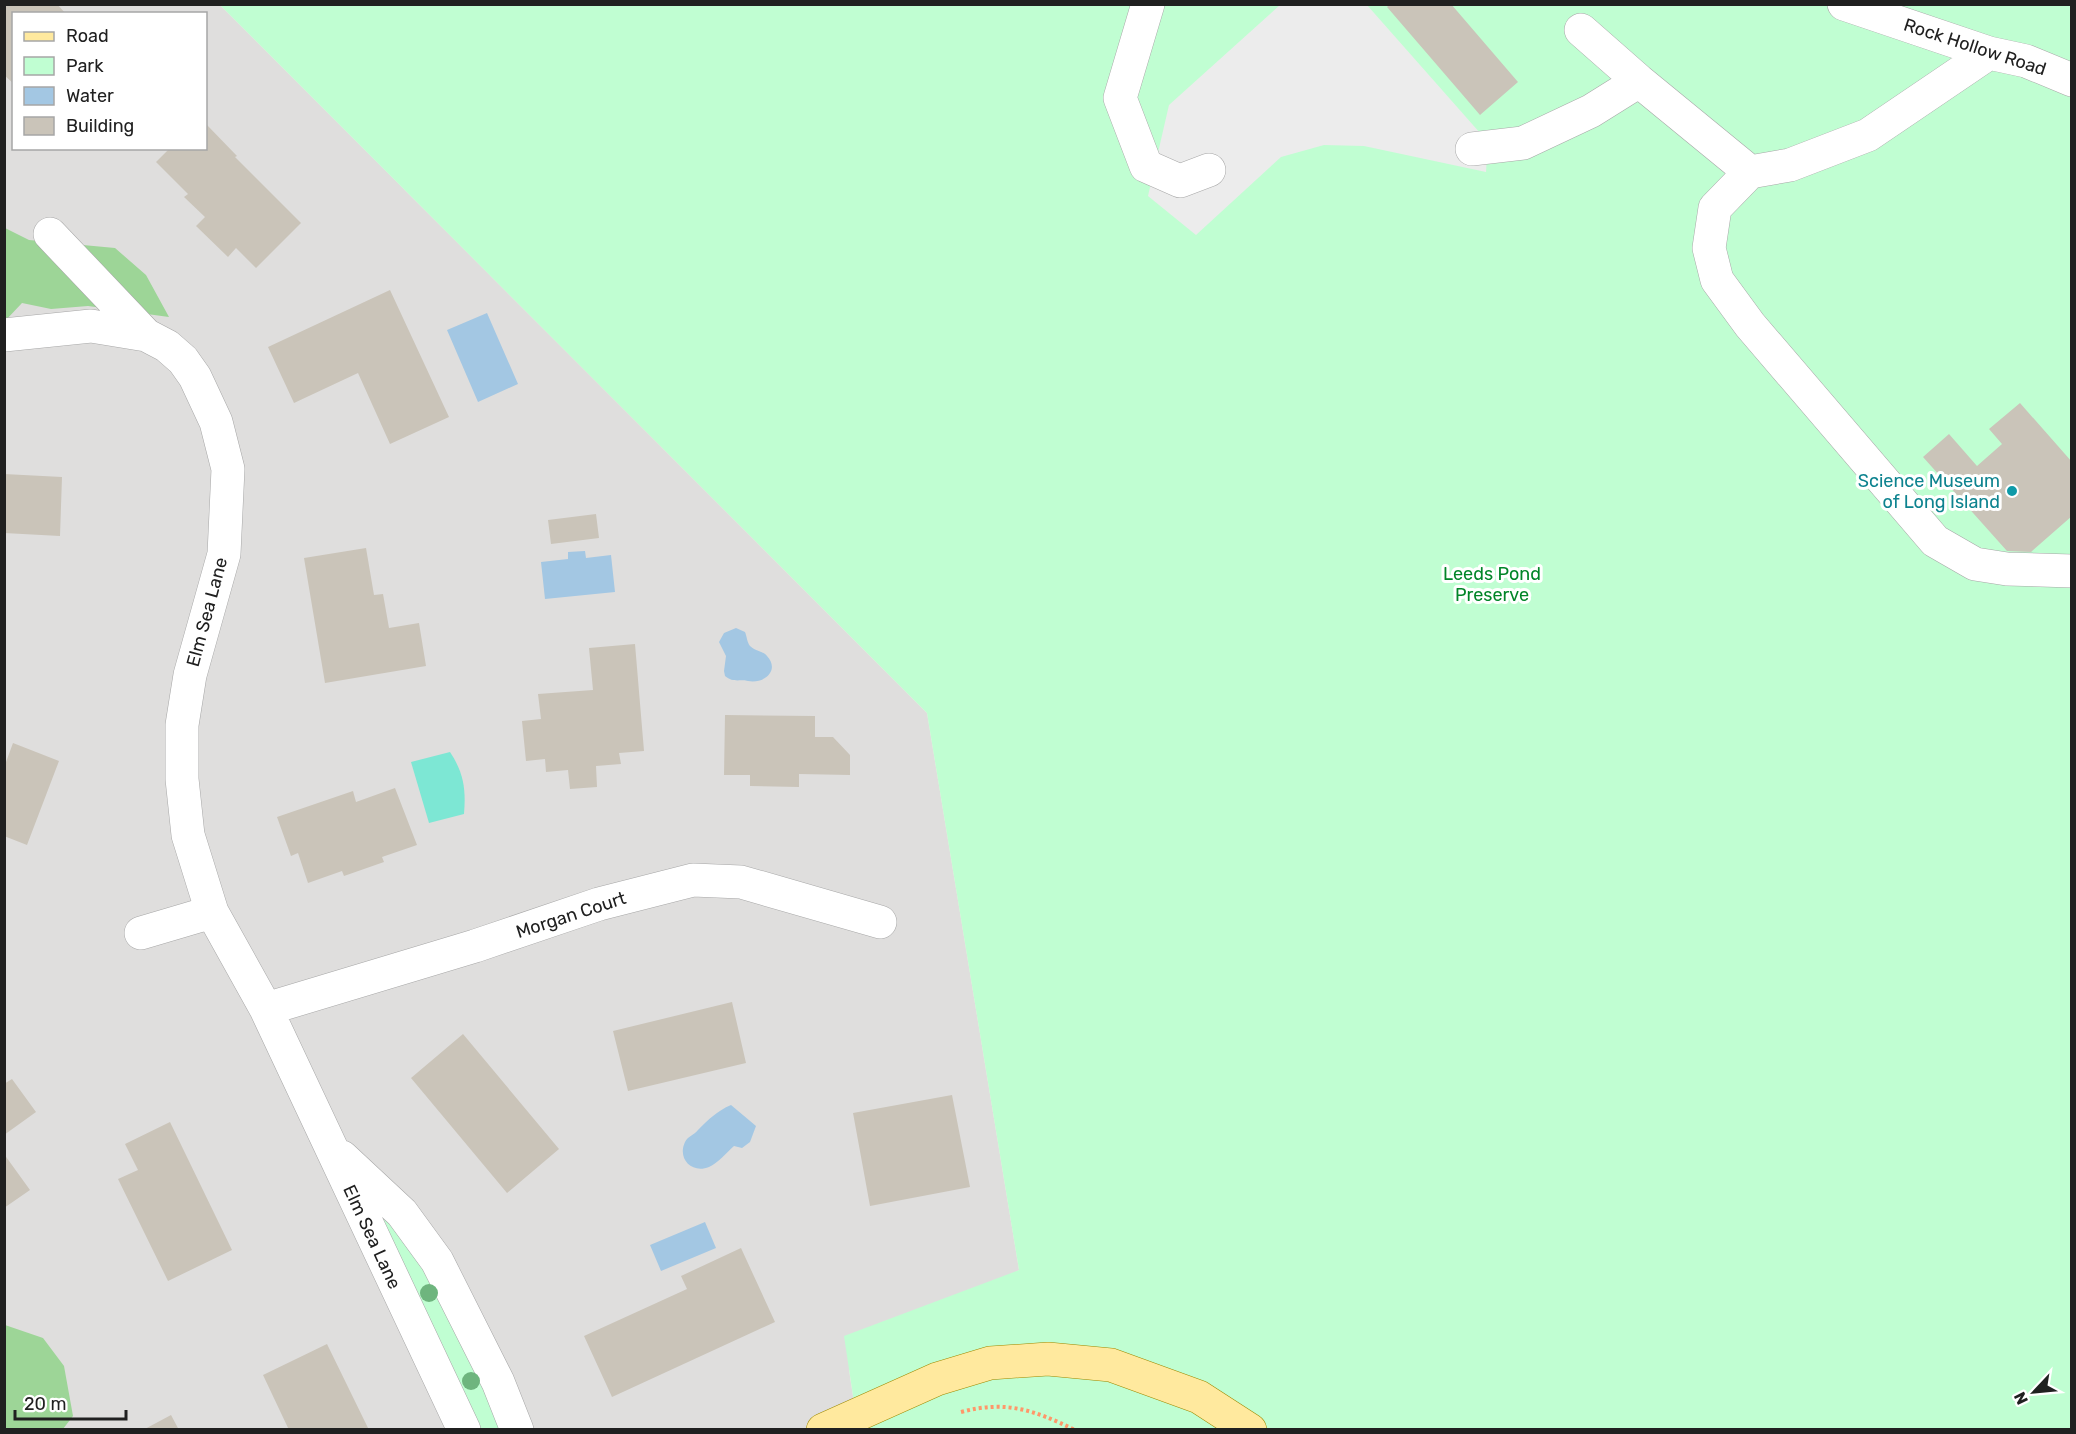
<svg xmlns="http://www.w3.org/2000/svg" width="2076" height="1434" font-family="Rubik,sans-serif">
<rect width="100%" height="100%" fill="#f2f0e6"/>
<path fill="#dfdedd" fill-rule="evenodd" d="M5 5H220L927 713 1019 1270 849 1370 858 1429 5 1430ZM14 14H206V148H14Z"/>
<path fill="#9dd597" d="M5 228 29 240 115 248 146 275 169 317 88 306 51 309 22 303 5 321Z
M5 1325 43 1338 64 1366 73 1416 63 1429H5Z"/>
<path fill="#c0fed2" d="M220 5H2071V1429H858L844 1336 1019 1270 927 713Z
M329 1144 402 1213 517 1429H464Z"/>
<path fill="#7de7d4" d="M450 752C464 773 466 790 464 814L429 823 411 762Z"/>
<path fill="#ececec" d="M1280 5H1367L1488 142 1486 172 1364 146 1324 145 1281 157 1196 235 1148 196 1169 105Z"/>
<path fill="#a3c7e3" d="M487 313 518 384 478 402 447 330Z
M585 551 586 558 611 555 615 592 545 599 541 562 568 559V552Z
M736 628 745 632C747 637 747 642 750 646 755 651 763 651 767 656 780 670 765 684 748 681 739 679 733 683 725 676L724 671 726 656 719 642 724 633Z
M731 1105 756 1126 750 1142 742 1148 734 1146C726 1153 718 1163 709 1167 692 1174 677 1159 685 1142 688 1136 694 1135 698 1130 709 1119 717 1111 731 1105Z
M705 1222 716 1248 661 1271 650 1245Z"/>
<path fill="#cac4b9" d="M4 4H57L66 14H14V84L4 75Z
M1390 4H1451L1518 82 1480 115 1387 7Z
M206 124 237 156 235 157 301 223 256 268 236 248 228 257 196 226 205 217 184 197 188 194 156 162 170 148H206Z
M390 290 449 417 390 444 358 373 294 403 268 347Z
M2020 403 2072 462V516L2031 552 2007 551 1923 457 1949 434 1977 466 2002 444 1989 429Z
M4 474 62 477 60 536 4 533Z
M596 514 599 538 551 544 548 520Z
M366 548 374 595 383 594 389 628 419 623 426 666 325 683 304 558Z
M635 644 644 751 619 753 621 764 596 766 597 787 570 789 568 770 546 772 545 759 526 761 522 721 541 719 538 694 593 690 589 648Z
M725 715 815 716V737H833L850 755V775L799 774V787L750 786V775H724Z
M13 743 59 761 27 845 4 836V761L6 762Z
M395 788 417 845 382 857 384 862 344 876 342 871 308 883 298 853 291 856 277 817 353 791 356 802Z
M732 1002 746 1063 628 1091 613 1031Z
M463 1034 559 1149 507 1193 411 1078Z
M12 1079 36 1112 4 1135V1084Z
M952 1095 970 1187 870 1206 853 1113Z
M170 1122 232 1250 168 1281 118 1179 138 1170 125 1144Z
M4 1154 30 1190 4 1208Z
M741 1248 775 1322 612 1397 584 1336 687 1289 681 1276Z
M327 1344 369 1430H289L263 1375Z
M171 1415 179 1430H143Z"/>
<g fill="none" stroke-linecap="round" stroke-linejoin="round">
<g stroke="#a7a7a7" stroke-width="34">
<path id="minor" d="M1148 4 1120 98 1146 166 1180 181 1209 170
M1844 4 1989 53 2026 61 2072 80
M1581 30 1639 81 1750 172 1790 165 1868 135 1989 53
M1472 149 1523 143 1591 111 1639 81
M1750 172 1715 208 1709 248 1717 280 1750 325 1935 541 1975 564 2007 569 2072 571
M50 234 146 335
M4 335 91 326 146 335 167 346 183 360 195 377 216 422 228 469 224 554 190 675 182 725V779L188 835 212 912 266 1009 464 1430
M141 933 212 912
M266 1009 475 946 599 904 693 880 741 882 880 922
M342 1157 402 1213 437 1261 498 1382 517 1430"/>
</g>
<g stroke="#9d8900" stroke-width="34">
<path id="major" d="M823 1430 937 1379 990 1363 1048 1359 1111 1365 1199 1397 1250 1430"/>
</g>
<path stroke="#ff976a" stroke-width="4" stroke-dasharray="3 3" stroke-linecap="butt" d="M961 1412C1006 1400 1034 1410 1075 1430"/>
<use href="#minor" stroke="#fff" stroke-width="33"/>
<use href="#major" stroke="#ffe99e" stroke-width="33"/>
</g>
<g fill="#6eb57e">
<circle cx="429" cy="1293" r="9"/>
<circle cx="471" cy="1381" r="9"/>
</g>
<circle fill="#0f9aa8" stroke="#fff" stroke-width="2" cx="2012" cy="491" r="6"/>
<g text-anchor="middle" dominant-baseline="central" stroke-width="6" stroke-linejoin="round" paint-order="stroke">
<g font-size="18" fill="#202020" stroke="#fff">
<text transform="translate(1975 47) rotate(18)">Rock Hollow Road</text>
<text transform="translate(207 612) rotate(-75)">Elm Sea Lane</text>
<text transform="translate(571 915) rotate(-18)">Morgan Court</text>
<text transform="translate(372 1237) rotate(65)">Elm Sea Lane</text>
</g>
<g font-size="18" fill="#0d838f" stroke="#fff" text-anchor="end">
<text x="2000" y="481">Science Museum<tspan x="2000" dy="21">of Long Island</tspan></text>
</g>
<g font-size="18" fill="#028528" stroke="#fff">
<text x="1492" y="574">Leeds Pond<tspan x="1492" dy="21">Preserve</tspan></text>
</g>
</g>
<rect width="2076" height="1434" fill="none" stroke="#202020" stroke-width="12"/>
<rect x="12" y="12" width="195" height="138" fill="#ffffff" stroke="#a6a6a6" stroke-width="1.5"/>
<rect x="24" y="32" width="30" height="9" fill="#ffe99e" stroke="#a6a6a6" stroke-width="1.5"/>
<text x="66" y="42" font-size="18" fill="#202020">Road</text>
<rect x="24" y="57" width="30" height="18" fill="#c0fed2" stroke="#a6a6a6" stroke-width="1.5"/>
<text x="66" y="72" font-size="18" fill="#202020">Park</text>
<rect x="24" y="87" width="30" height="18" fill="#a3c7e3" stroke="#a6a6a6" stroke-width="1.5"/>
<text x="66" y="102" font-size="18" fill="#202020">Water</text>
<rect x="24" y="117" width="30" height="18" fill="#cac4b9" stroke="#a6a6a6" stroke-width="1.5"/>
<text x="66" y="132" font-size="18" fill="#202020">Building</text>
<g transform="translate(2034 1392) rotate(244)" stroke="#ffffff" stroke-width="4.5" paint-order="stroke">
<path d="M0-4.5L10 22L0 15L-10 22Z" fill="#202020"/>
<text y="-9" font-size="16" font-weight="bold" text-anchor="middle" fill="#202020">N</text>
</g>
<path d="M15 1410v9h111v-9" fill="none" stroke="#202020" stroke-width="3"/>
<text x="24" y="1410" font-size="18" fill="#202020" stroke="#ffffff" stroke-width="4.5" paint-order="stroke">20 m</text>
</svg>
